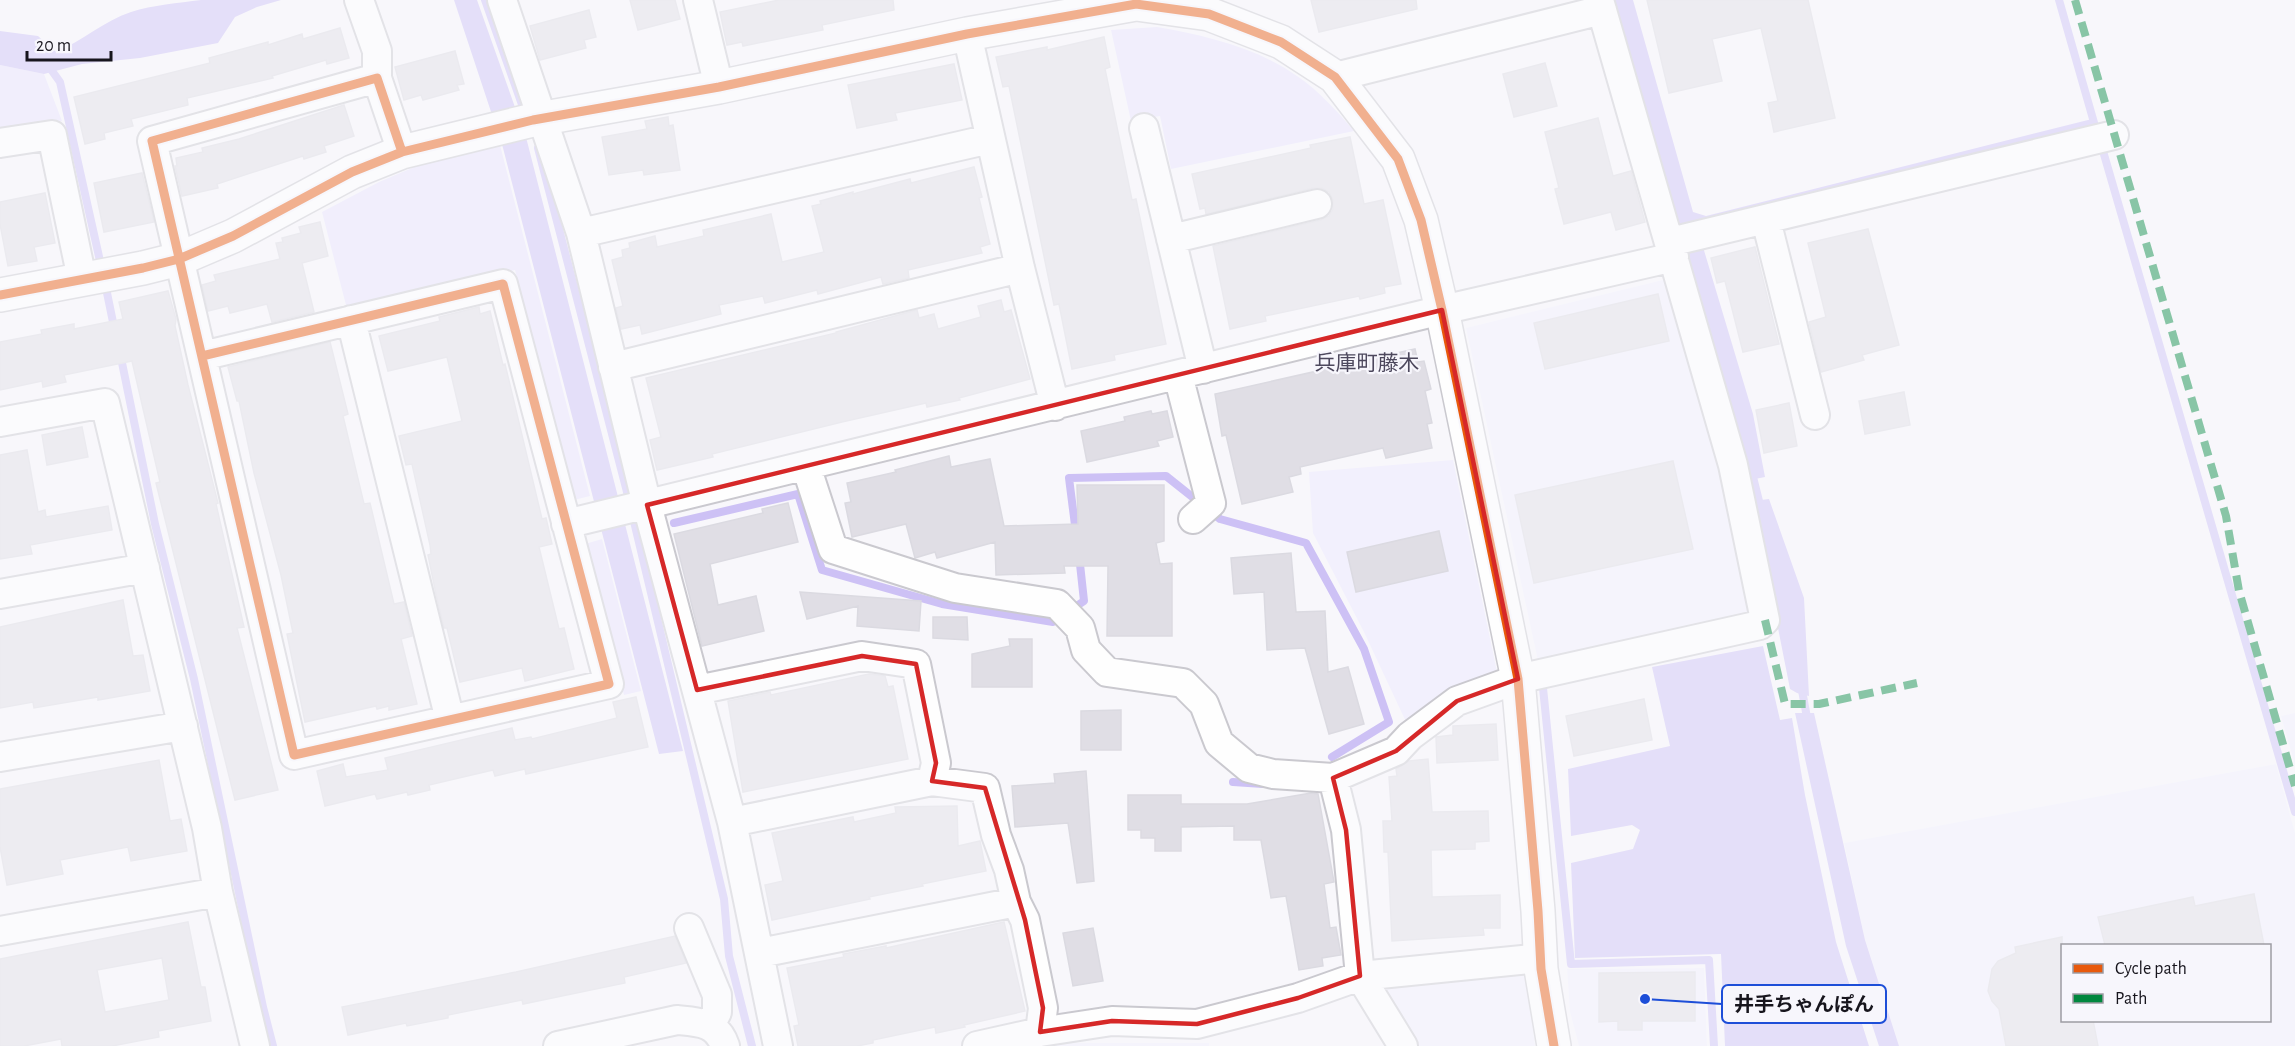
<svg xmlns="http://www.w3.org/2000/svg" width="2295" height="1046" font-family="'Alegreya Sans','Noto Sans JP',sans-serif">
<rect width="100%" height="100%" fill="#f8f7fb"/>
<path fill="#f2f0fd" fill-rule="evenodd" d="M1671 278 1723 460 1756 615 1538 661 1466 328Z
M1453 460 1498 677 1408 726 1364 632 1313 533 1309 472Z
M2295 713V765L2281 716Z
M2276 764 2295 833V1046H1899L1865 940 1844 843ZM2062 946H2270V1020H2062Z
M1704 968 1707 1046H1579L1570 1012 1567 969Z
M1526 971 1535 1046H1412L1384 999 1383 980Z
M1060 1043H1209V1046H1043Z"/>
<path fill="#e8e3fd" d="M1157 27C1204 35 1258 48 1297 76 1319 91 1337 111 1354 131L1171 169 1160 116 1131 121 1111 30Z
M0 65 44 74 62 121 0 131Z
M500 145 590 496 574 500 515 270 347 309 322 212 379 182 431 160Z
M602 539 641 691 624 695 585 544Z"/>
<path fill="#cdc1f5" d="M201 0H281L257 7 235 17 218 43 140 58 82 64 44 74 0 65V31L38 36 56 52C82 41 104 21 131 12 153 5 178 3 201 0Z
M454 0H477L527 141 683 751 659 754 503 148Z
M1611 0H1633L1693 212 1706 216 2092 119 2095 126 1675 229Z
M1703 247 1753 414 1765 477 1745 481 1682 253Z
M1769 499 1804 598 1809 696 1797 693 1790 689 1753 501Z
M1763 646 1780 720 1792 718 1805 795 1836 942 1869 1046H1725L1721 954 1575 958 1571 863 1633 849 1640 830 1632 825 1571 836 1568 769 1670 746 1652 667Z
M1795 713H1814L1865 940 1899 1046H1879L1846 946Z"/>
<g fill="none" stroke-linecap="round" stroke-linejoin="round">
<path stroke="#cdc1f5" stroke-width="8" d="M485 0 526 116
M2059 0 2095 126
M47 64 60 82 102 270
M538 148 626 488 724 899 729 956 752 1046
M2103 151 2295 812
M105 283 115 332
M120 353 155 524 194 679 263 1007 273 1046
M1751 469 1761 509
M674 523 798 494 822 570 942 604 1053 622 1084 601 1079 555
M1076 533 1069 478 1166 476 1220 519 1306 543 1364 649 1389 722 1332 757
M1801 685 1808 723
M1543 688 1571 964 1709 960 1714 1046
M1233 782 1263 784"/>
</g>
<path fill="#e0dee5" stroke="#dbdae1" stroke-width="1.5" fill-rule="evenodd" d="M630 0H675L680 19 638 30Z
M779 0H893L894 10 822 25 823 30 743 46 742 42 727 45 720 12Z
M1311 0H1416L1417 9 1319 32Z
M1647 0H1808L1835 118 1774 132 1768 103 1778 101 1761 28 1712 39 1722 81 1669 93Z
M589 10 596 37 584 40 586 48 540 60 530 26Z
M340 28 349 58 327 64 326 60 272 76 273 78 187 98 188 105 131 119 133 126 104 133 105 139 85 144 74 97 210 63 209 58 268 42V45L302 34 303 39Z
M1104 37 1110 67 1105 69 1132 200 1136 199 1166 344 1114 355 1115 360 1072 369 1059 304 1054 305 1009 86 1003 87 996 57 1047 47V50Z
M455 51 464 84 457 85 459 90 423 100 421 95 404 100 395 67Z
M1545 63 1557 106 1514 117 1503 74Z
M954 64 962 100 895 113 897 120 857 128 848 85Z
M344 105 354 136 324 146 326 152 304 159 303 156 217 184 218 188 182 196 175 166H177L176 158 203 152 202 148 239 139Z
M668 117 669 126 673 125 680 170 644 175 643 170 609 175 602 137 647 129 645 121Z
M1598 118 1613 176 1631 171 1645 222 1616 230 1611 212 1564 224 1555 189 1559 188 1545 132Z
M1350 137 1364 204 1383 200 1401 284 1384 287 1385 293 1360 299 1359 296 1265 316 1266 321 1230 329 1213 246 1321 220 1329 216 1333 209V200L1329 192 1322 188H1313L1206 214 1205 208 1200 209 1192 174 1311 148 1310 145Z
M974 167 982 197 979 198 990 244 980 247 982 253 908 270 909 278 883 284 881 277 818 294 817 290 765 303 763 296 719 305 721 314 642 334 640 325 621 329 616 308 623 306 612 260 623 257 622 250 630 248 629 243 655 236 657 247 704 236 703 230 771 214 782 262 824 252 812 206 821 204 820 201 853 192V194L910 179 911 183Z
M142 173 154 222 104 232 94 183Z
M45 193 55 243 34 247 37 261 8 266 0 224V202Z
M320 222 328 256 302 263 314 312 272 322 267 304 230 313 228 306 208 311 202 285 216 281 214 275 280 259 276 243 283 242 282 238 301 233 299 227Z
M1868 229 1899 345 1862 355 1864 360 1821 372 1809 322 1826 317 1808 243Z
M1755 247 1779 344 1743 352 1725 281 1717 283 1711 258Z
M168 291 176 319 175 326 188 385 218 503 216 504 244 627 237 628 278 790 235 800 156 483 160 482 132 361 64 375 66 382 43 387 42 381 0 390V342L42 334 41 330 74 324V329L123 319 119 302Z
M1658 294 1669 341 1545 369 1534 323Z
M1001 300 1004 312 1011 310 1030 379 959 398 960 400 927 407 926 403 842 422 712 454 713 457 657 470 650 440 661 437 646 378 836 333V332L917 310 919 318 934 314 938 329 981 317 978 306Z
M479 307 480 314 490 311 503 365 505 364 542 519 546 518 552 544 539 547 559 629 564 628 574 669 525 681 522 668 460 682 447 628H444L436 594 428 555 431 554 430 545 412 464 406 465 399 436 462 421 447 357 388 371 379 336 440 321 439 317Z
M330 342 348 414 343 416 364 504 370 503 394 604 404 602 412 636 401 639 417 704 389 710V706L377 709 376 706 305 722 287 634 293 633 281 575 254 473 239 401H237L228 367Z
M1415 349 1418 362 1424 361 1431 389 1425 391 1432 423 1427 424 1432 448 1386 458 1383 448 1300 467 1301 474 1289 477 1293 492 1242 504 1226 435 1222 436 1215 394Z
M1904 392 1910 425 1865 434 1859 401Z
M1789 403 1797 446 1764 453 1756 410Z
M1151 411 1152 414 1167 411 1173 437 1157 441 1159 446 1087 462 1081 431 1125 421 1124 417Z
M82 427 88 457 47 465 42 435Z
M27 450 38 512 45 510 46 517 108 506 112 530 30 545 32 554 0 559V455Z
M949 456 951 467 990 459 1004 526 1078 524 1077 485H1164V541L1156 543 1160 564 1172 563V636H1107L1108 566H1064L1065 573 996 575 995 542 937 558 935 552 915 558 906 524 852 537 845 503 851 502 847 483 896 472 895 470Z
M1673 461 1693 549 1534 583 1515 495Z
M788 503 798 542 710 564 718 605 756 596 764 631 702 646 674 534 763 513 762 509Z
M1439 531 1448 571 1356 592 1347 552Z
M1291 553 1296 612 1325 611 1328 672 1348 667 1364 724 1329 734 1305 648 1267 650 1264 592 1234 594 1231 558Z
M800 592 921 601 919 631 857 626 858 606 807 619Z
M123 600 133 656 143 655 150 691 98 700V697L34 708 33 702 0 708V627Z
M933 617H967L968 640 933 638Z
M1009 639H1032V687H972V654L1010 646Z
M869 674 885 676 888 687 893 686 908 759 743 792 728 701 770 692 771 695Z
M636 697 648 747 526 774 525 769 495 776 493 770 429 785 430 790 408 795 407 792 377 799 375 794 325 806 317 771 343 764 346 777 388 770 385 758 512 728 515 740 531 737 532 739 617 718 613 702Z
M1644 699 1652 740 1574 756 1566 716Z
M1121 710V750H1081V711Z
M1496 724 1498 760 1437 763 1436 737 1453 735V726Z
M1428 759 1432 812 1488 811 1489 841 1475 842V849L1431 850 1432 897 1500 895V928H1483L1484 935 1392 941 1388 852H1384L1383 821H1392L1389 777 1397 776 1396 769 1409 761Z
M159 760 170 821 181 819 187 851 131 861 128 847 60 860 63 874 7 885 0 847V789Z
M1086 771 1094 881 1077 883 1068 823 1015 827 1012 786 1055 783 1054 774Z
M1311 793 1318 794 1334 882 1324 884 1330 928 1336 927 1341 955 1322 958 1323 966 1299 970 1286 896 1271 898 1261 840H1234V826L1181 827V851H1155V838H1141V830H1128V795H1181V804H1247Z
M957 806 958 846 980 841 986 871 922 884 923 886 869 897 870 899 772 920 765 885 783 881 772 833 853 817 854 822 896 813 895 807Z
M2254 894 2264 945H2105L2098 917 2193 897 2195 906Z
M188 922 201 987H205L211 1021 158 1031 159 1037 112 1046H62L61 1039 24 1046H0V959ZM162 958 169 1000 105 1012 97 970Z
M1004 922 1025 1011 964 1025 965 1027 936 1033 935 1027 873 1040V1043L857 1046H798L794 1026 799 1025 787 968 844 957 843 954 886 946V948Z
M1093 928 1103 981 1073 986 1063 933Z
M675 936 686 963 624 977 625 983 523 1004 522 1000 448 1015V1018L407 1026 406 1023 348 1035 342 1007 516 972Z
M2062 937V1020H2093L2098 1046H2006L1999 1009 1992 1001 1988 991 1992 969 1998 961 2016 953 2015 947Z
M1695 972V1021H1642V1030H1618V1021L1599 1022V973Z"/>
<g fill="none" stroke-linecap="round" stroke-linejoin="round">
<g stroke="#cac9cf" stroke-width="32">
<path id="street" d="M359 0 377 51V78
M502 0 581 233 647 505 732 822 778 1046
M698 0 719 87
M967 34 1020 268 1055 406
M1335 77 1602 10
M1144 128 1203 369
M0 143 52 135 82 279
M1766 220 1815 415
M581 233 990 139
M1171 239 1317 204
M1670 242 2114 135
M351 320 450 720
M202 356 503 284 609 684 294 755 152 141 377 78 402 152
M613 367 1020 268
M1178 375 1211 503 1193 519
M0 422 105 403 207 828 218 892 255 1046
M806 466 833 549 955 588 1057 604 1080 628 1086 650 1107 672 1183 683 1204 704 1219 743 1249 768 1273 774 1333 778 1346 830 1360 976 1403 1046
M566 524 1442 310 1674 257
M0 594 145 568
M697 690 862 656 916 664 936 763 932 781
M0 757 183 726
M1333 778 1396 751 1410 736 1457 701 1518 679 1760 625 1765 620 1733 465 1599 0
M732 822 932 781 985 788 996 835 1009 870 1016 902 1025 920 1043 1008 1040 1032
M689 928 717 995V1012L710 1026
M0 931 218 892
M760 953 1016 902
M558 1046 677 1020C699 1022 717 1022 725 1046
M977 1046 1040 1032 1112 1021 1197 1024 1298 998 1360 976 1541 958"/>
</g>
<g stroke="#cac9cf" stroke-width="36">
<path id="secondary" d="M0 295 143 268 179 259 233 236 352 172 402 152 533 120 719 87 967 34 1136 4 1209 14 1281 42 1335 77 1398 159 1421 220 1442 310 1518 679 1538 911 1541 969 1554 1046"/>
</g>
<use href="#street" stroke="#fefefe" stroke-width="28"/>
<use href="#secondary" stroke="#fefefe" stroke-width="33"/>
<path stroke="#00873e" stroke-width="8" stroke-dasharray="15 8" stroke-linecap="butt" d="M2075 0 2226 516 2239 591 2295 786
M1765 620 1785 704H1819L1917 683"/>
<g stroke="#f7f6fc" stroke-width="13">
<path id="cycleway" d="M0 295 143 268 179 259 233 236 352 172 402 152 533 120 719 87 967 34 1136 4 1209 14 1281 42 1335 77 1398 159 1421 220 1442 310 1518 679 1538 911 1541 969 1554 1046
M202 356 503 284 609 684 294 755 152 141 377 78 402 152"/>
</g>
<use href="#cycleway" stroke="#e8590c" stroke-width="9"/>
</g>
<path d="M0 0H2295V1046H0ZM1442 310 1518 679 1457 701 1396 751 1333 778 1346 830 1360 976 1298 998 1197 1024 1112 1021 1040 1032 1043 1008 1025 920 985 788 932 781 936 763 916 664 862 656 697 690 647 505Z" fill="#f8f7fb" fill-opacity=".55" fill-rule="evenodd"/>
<path fill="none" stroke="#d62828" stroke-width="4.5" stroke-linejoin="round" d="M1442 310 1518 679 1457 701 1396 751 1333 778 1346 830 1360 976 1298 998 1197 1024 1112 1021 1040 1032 1043 1008 1025 920 985 788 932 781 936 763 916 664 862 656 697 690 647 505Z"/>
<g text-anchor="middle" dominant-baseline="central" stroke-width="4.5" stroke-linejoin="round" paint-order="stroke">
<g font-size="21" fill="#4d485d" stroke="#f7f6fc">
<text x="1367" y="363">兵庫町藤木</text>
</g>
</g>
<path fill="none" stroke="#1d4ed8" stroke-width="2" d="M1645 999L1722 1004"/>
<circle fill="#1d4ed8" stroke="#f7f6fc" stroke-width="2" cx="1645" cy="999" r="6"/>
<rect fill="#f7f6fc" stroke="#1d4ed8" stroke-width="2" x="1722" y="985" width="164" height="38" rx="6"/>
<g font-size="20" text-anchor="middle" font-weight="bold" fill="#17151d">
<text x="1804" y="1011">井手ちゃんぽん</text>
</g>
<rect x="2061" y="944" width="210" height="78" fill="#f7f6fc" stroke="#9d9ca3" stroke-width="1.5"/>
<rect x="2073" y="964" width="30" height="9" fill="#e8590c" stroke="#9d9ca3" stroke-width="1.5"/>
<text x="2115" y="974" font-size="18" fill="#17151d">Cycle path</text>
<rect x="2073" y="994" width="30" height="9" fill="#00873e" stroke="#9d9ca3" stroke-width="1.5"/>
<text x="2115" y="1004" font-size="18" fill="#17151d">Path</text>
<path d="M27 51v9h84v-9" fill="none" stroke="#17151d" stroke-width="3"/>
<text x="36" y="51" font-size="18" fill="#17151d" stroke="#f7f6fc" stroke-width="4.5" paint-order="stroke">20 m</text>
</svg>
